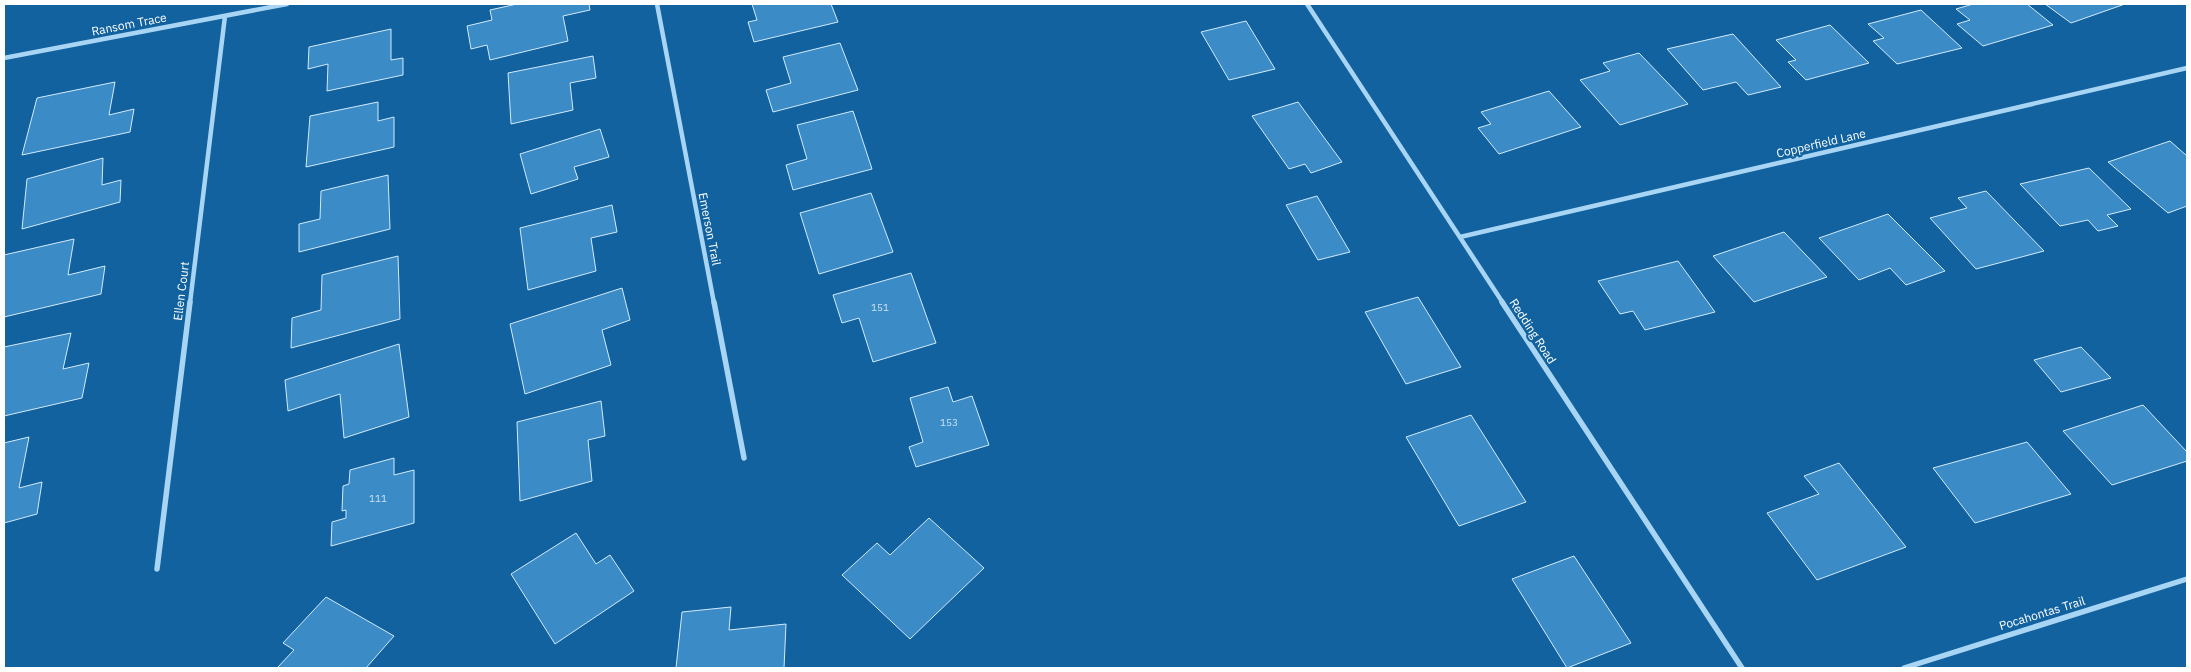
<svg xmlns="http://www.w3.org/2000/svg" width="2191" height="672" font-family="'IBM Plex Sans',sans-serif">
<rect width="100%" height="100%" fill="#11629f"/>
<path fill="#3a8bc6" stroke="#d2ebfe" d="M517 4H589L590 10 563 16 568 41 490 60 487 45 471 49 467 26 492 20 490 10Z
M752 4H831L838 22 754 42 748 22 757 20Z
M1973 4H2027L2053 25 1983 46 1957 24 1970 20 1956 9Z
M2045 4H2125L2071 23Z
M1921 10 1962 48 1897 64 1873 41 1884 38 1868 24Z
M1246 21 1275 69 1229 80 1201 32Z
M1830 25 1869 63 1806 80 1788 62 1796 60 1776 40Z
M391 29V60L403 58V75L327 91 328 64 308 69 309 47Z
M1733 34 1781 87 1748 95 1736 82 1703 90 1667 49Z
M840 43 858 90 773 112 766 90 791 83 783 57Z
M1639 53 1688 104 1620 125 1580 80 1610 71 1603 63Z
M593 56 596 78 570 83 573 110 511 124 508 73Z
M115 82 109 115 134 109 130 132 22 155 37 98Z
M1549 91 1581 127 1499 154 1478 128 1491 124 1481 112Z
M378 102V121L394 117V147L306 167 310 116Z
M1298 102 1342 162 1311 173 1305 164 1289 169 1252 116Z
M853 111 872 169 793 190 786 165 807 159 797 125Z
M600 129 609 157 574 167 578 179 531 194 520 154Z
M2170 141 2187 156V206L2168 213 2108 162Z
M103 158 102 185 121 180 120 202 22 229 27 179Z
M2089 168 2131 209 2107 215 2118 226 2098 231 2088 220 2060 226 2020 184Z
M388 175 390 229 299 252V224L320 219 321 191Z
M1986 191 2044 251 1976 269 1930 218 1967 208 1958 198Z
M871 193 893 252 819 274 800 213Z
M1317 196 1350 252 1318 260 1286 205Z
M612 205 617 232 591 238 596 271 528 290 520 228Z
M1888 214 1945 271 1906 285 1890 268 1859 280 1819 238Z
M1784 232 1827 277 1754 302 1713 256Z
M74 239 68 275 105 266 101 294 4 317V255Z
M398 256 400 319 291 348 292 318 321 310 322 275Z
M1678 261 1715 312 1645 330 1633 311 1620 314 1598 281Z
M911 273 936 343 873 362 859 318 842 323 833 295Z
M622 288 630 320 602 330 611 365 525 394 510 324Z
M1418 297 1461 367 1406 384 1365 312Z
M71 333 63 369 89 363 82 398 4 416V347Z
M399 344 409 417 344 438 340 394 288 411 285 380Z
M2081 347 2111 378 2061 392 2034 360Z
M948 387 953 402 972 396 989 445 916 467 909 447 923 442 910 398Z
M601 401 605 436 588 440 592 481 520 501 517 422Z
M2143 405 2187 452V461L2112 485 2063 431Z
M1471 415 1526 502 1459 526 1406 437Z
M29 437 19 488 42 482 37 514 4 523V443Z
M2027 442 2071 494 1975 523 1933 468Z
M394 458V475L414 470V523L331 546 332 522 346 518V510L342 511 343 486 349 484 350 470Z
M1839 463 1906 547 1817 580 1767 513 1819 494 1804 476Z
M929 518 984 568 910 639 842 575 877 543 890 555Z
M576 533 596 564 610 555 634 591 555 644 511 574Z
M1574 556 1631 643 1567 668 1512 579Z
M326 597 394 636 366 668H277L294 650 283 643Z
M731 607 729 630 786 624 784 668H676L682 612Z"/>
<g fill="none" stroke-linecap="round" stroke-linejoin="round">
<path stroke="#a9d5f5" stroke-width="4.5" d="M657 4 714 303
M1307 4 1503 303
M4 58 287 4
M1460 237 2187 68
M190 303 225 16"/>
<path stroke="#a9d5f5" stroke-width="5.5" d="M714 302 744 458
M1502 302 1742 668
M157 569 190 302
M1904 668 2187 579"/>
</g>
<g text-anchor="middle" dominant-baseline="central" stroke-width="4.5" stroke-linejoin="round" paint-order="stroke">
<g font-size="10" fill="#cee2f1">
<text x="880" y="307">151</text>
<text x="949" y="422">153</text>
<text x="378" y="498">111</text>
</g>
<g font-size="12" fill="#fff" stroke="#11629f">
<text transform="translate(129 24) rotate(-11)">Ransom Trace</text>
<text transform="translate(1821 143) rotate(-13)">Copperfield Lane</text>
<text transform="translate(710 229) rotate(79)">Emerson Trail</text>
<text transform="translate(181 291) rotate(-83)">Ellen Court</text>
<text transform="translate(1533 331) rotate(57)">Redding Road</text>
<text transform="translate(2042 613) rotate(-17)">Pocahontas Trail</text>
</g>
</g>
<rect width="2191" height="672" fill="none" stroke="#ffffff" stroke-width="10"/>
</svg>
